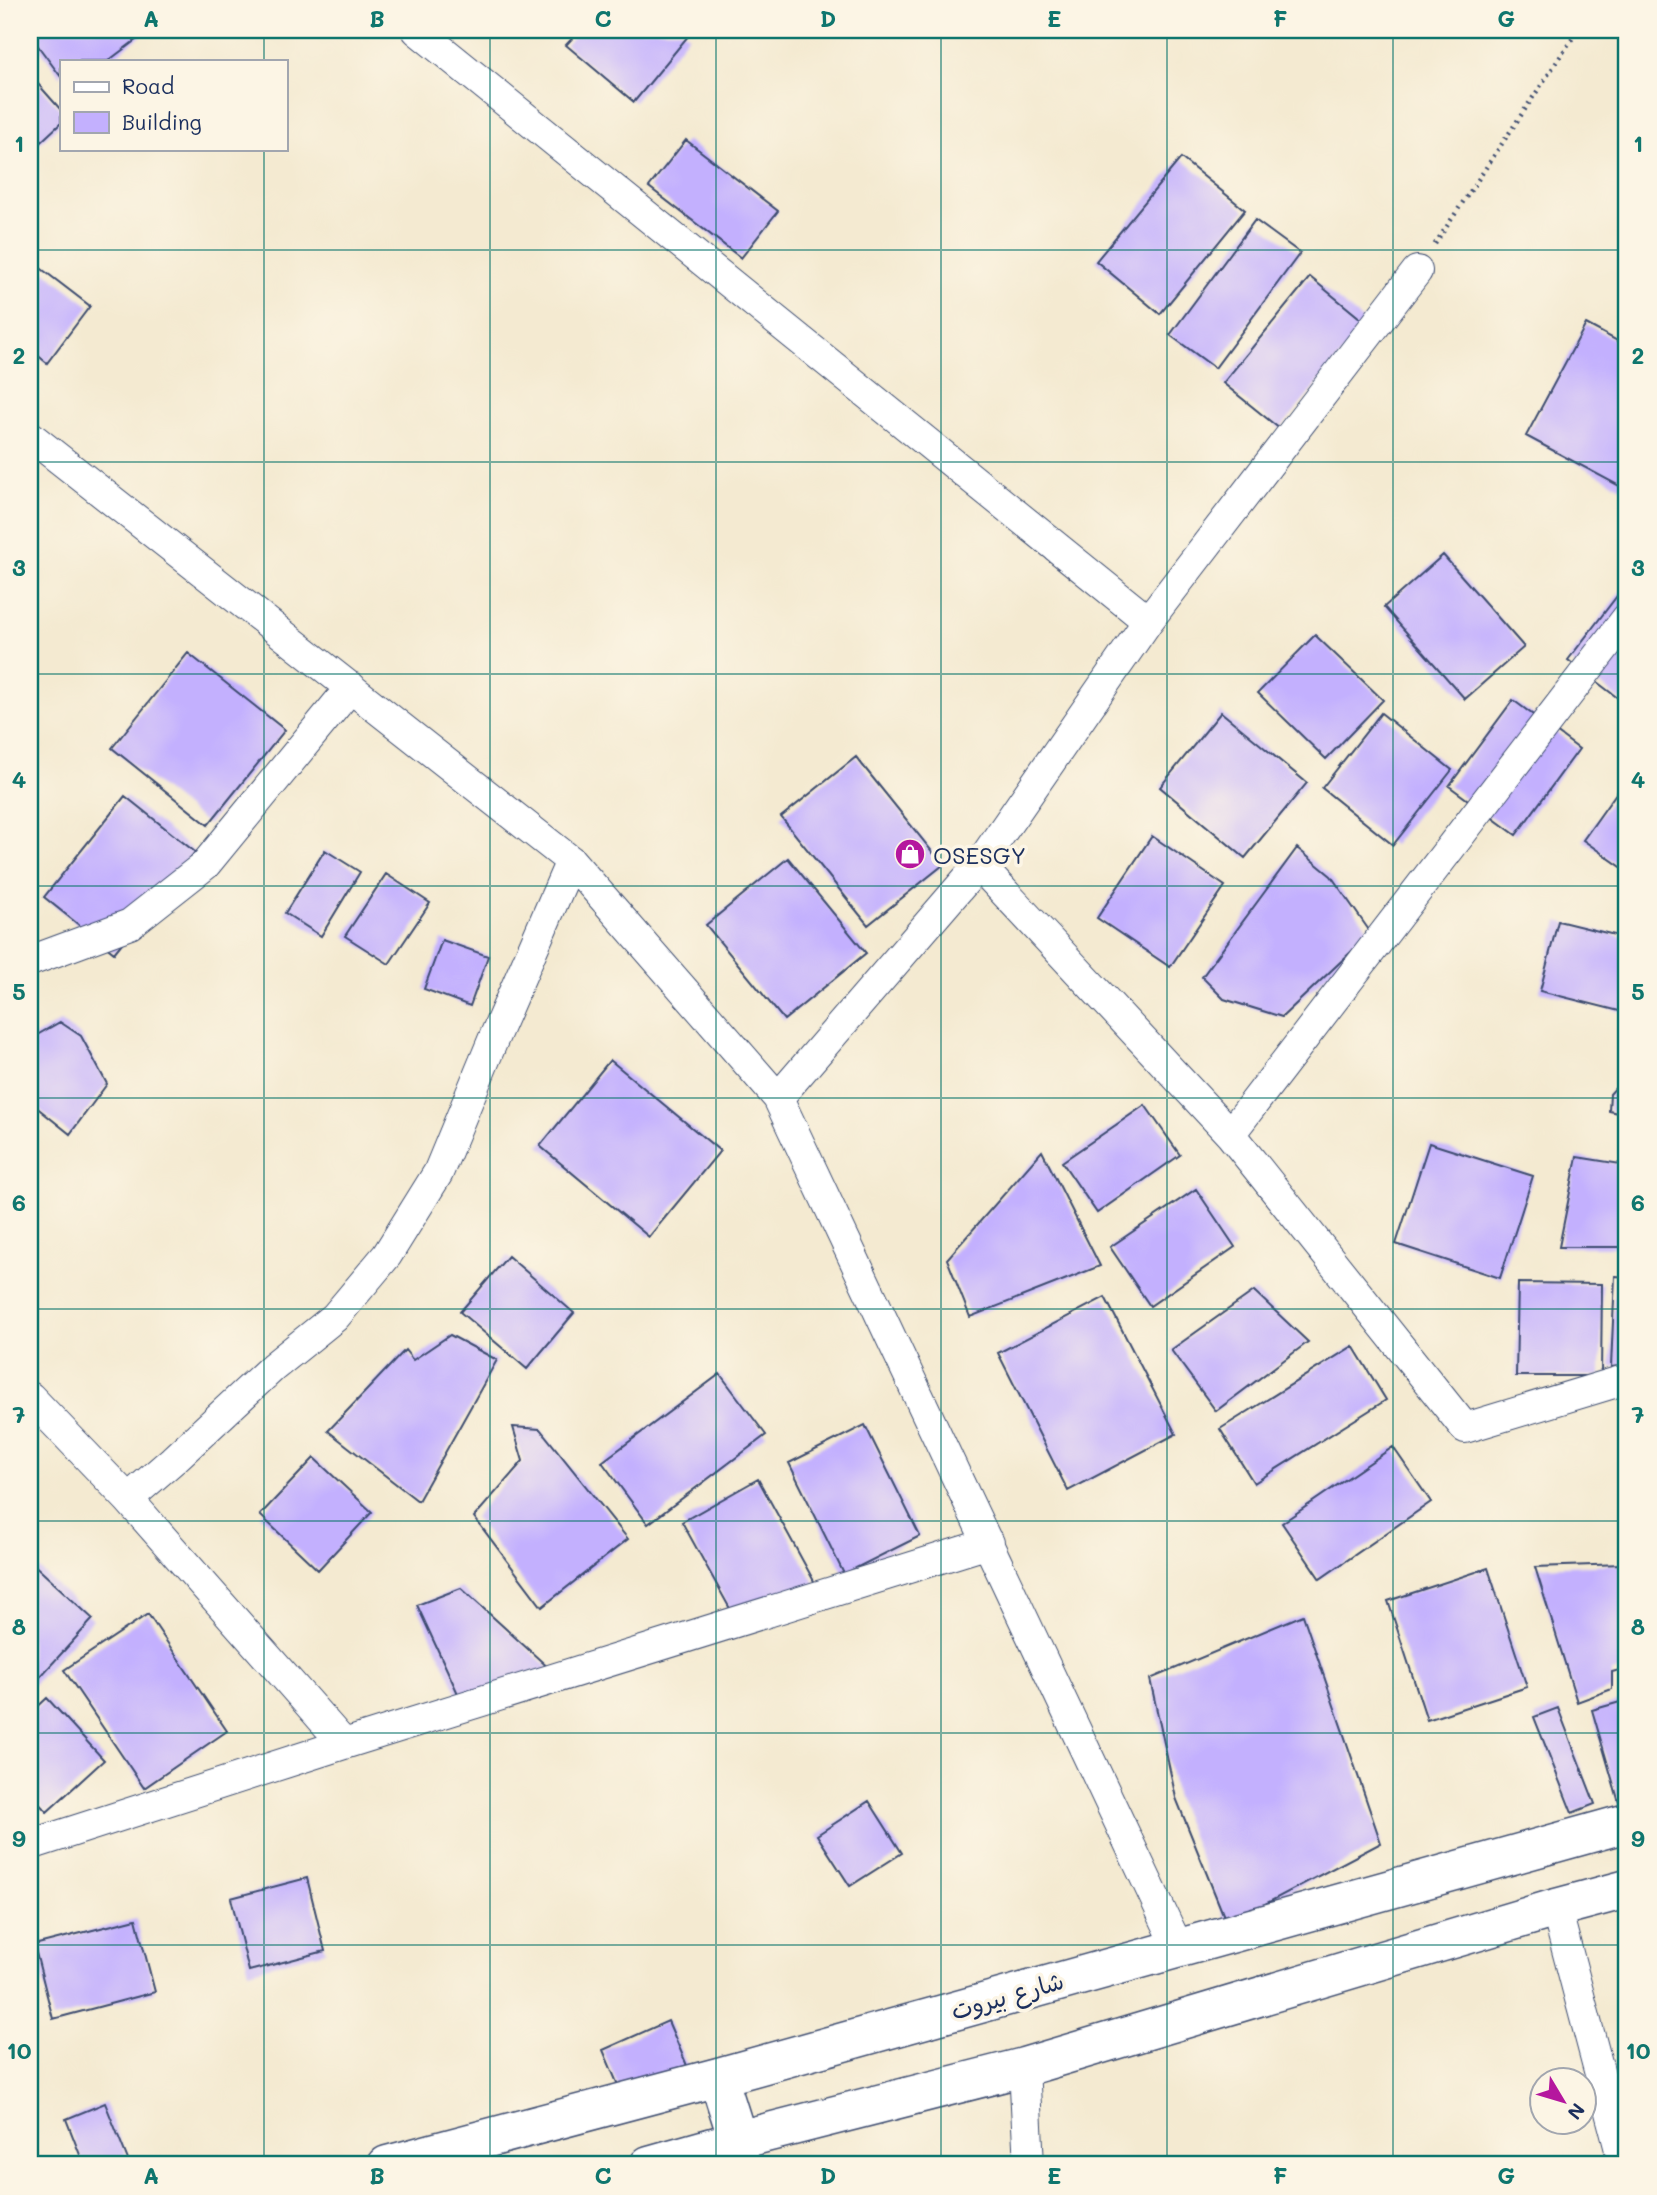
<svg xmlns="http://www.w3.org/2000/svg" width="1657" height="2195" font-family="Mali,'Playpen Sans Arabic',sans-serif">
<rect width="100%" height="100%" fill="#fcf5e5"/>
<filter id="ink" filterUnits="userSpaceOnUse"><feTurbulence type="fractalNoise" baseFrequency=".0143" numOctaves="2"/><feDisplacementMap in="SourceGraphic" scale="14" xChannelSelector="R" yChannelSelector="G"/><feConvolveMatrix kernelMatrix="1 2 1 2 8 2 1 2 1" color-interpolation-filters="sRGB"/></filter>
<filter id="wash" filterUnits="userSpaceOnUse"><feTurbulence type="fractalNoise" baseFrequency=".00686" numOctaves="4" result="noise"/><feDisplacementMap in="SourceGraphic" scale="28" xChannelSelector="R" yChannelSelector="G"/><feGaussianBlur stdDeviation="1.57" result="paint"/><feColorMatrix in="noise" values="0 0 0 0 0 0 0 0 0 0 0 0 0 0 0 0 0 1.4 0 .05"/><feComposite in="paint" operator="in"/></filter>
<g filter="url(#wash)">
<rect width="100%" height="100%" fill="#f4ead1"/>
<g id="blocks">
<path fill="#c3b0fe" d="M30 30H149L108 61H61V77L30 35Z
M580 30H681L689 35 634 102 566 45Z
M30 75 61 110V123L30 152Z
M686 140 778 211 741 258 649 187Z
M1181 158 1245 210 1160 314 1096 261Z
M1255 220 1300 253 1215 368 1170 335Z
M30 260 90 306 47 363 30 349Z
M1310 277 1367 324 1280 429 1223 383Z
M1586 324 1627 346V480L1623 488 1526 436Z
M1443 555 1524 647 1465 699 1384 607Z
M1627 583V705L1568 660Z
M1315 635 1383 700 1326 759 1258 693Z
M188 653 285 730 208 825 112 748Z
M1513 700 1579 749 1516 835 1449 786Z
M1221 712 1307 783 1245 858 1160 787Z
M1381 713 1452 770 1393 845 1322 788Z
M856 757 943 865 868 925 781 817Z
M1627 778V871L1583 840Z
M125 796 195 852 114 953 44 897Z
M1152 836 1225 886 1170 967 1097 918Z
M1297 848 1331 876 1371 933 1282 1017 1224 999 1202 977Z
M325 850 360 872 321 936 285 913Z
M788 858 866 953 784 1020 706 925Z
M386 874 430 903 389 964 345 936Z
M1558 921 1627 938V1013L1540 991Z
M442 940 488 956 470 1006 424 989Z
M60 1022 81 1036 107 1084 70 1134 30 1102V1039Z
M610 1060 720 1151 649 1237 540 1146Z
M1627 1075V1115L1609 1111 1610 1094Z
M1145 1105 1180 1155 1097 1213 1062 1162Z
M1429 1143 1533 1176 1500 1278 1396 1244Z
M1042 1151 1100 1266 970 1317 947 1259Z
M1577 1157 1627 1165V1247H1559Z
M1196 1189 1235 1247 1150 1306 1110 1247Z
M508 1256 574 1313 527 1369 460 1312Z
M1615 1276 1627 1277V1365L1611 1367Z
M1518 1283 1602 1284 1601 1376H1516Z
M1254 1291 1308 1342 1216 1411 1171 1350Z
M1105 1297 1176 1434 1068 1491 998 1353Z
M450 1335 497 1360 418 1501 328 1431 405 1350 413 1360Z
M1353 1346 1386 1400 1254 1483 1220 1429Z
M720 1374 766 1435 648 1524 602 1462Z
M865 1425 920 1536 844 1574 789 1463Z
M513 1427 540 1429 628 1539 542 1607 474 1517 523 1461Z
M1393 1447 1431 1502 1320 1579 1282 1523Z
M314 1458 372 1512 318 1570 260 1515Z
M758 1479 815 1583 739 1625 682 1522Z
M30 1561 93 1619 30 1688Z
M1623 1564 1627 1571V1668L1612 1672V1689L1577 1702 1535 1567Z
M1488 1568 1527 1687 1427 1720 1388 1601Z
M461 1588 551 1670 460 1698 417 1605Z
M148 1614 227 1731 144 1788 64 1670Z
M1303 1615 1381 1843 1227 1924 1176 1798 1150 1679Z
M47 1698 104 1760 47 1812 30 1794V1714Z
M1627 1700V1830L1592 1710Z
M1558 1708 1595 1804 1572 1813 1534 1717Z
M869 1801 902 1853 850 1886 817 1835Z
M307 1878 325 1951 249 1971 231 1898Z
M136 1919 155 1992 53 2019 34 1945Z
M668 2021 691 2075 626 2104 603 2050Z
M105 2103 130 2165H84L66 2119Z"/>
</g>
</g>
<g filter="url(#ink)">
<use href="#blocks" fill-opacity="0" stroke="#3c4b6f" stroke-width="2"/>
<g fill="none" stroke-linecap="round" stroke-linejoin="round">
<g stroke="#3c4b6f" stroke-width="32">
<path id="street" d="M417 30 1148 621
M30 436 571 861 778 1098 1178 1947
M979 865 1230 1134 1465 1428 1627 1379
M30 961 130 924 205 865 351 687
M778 1098 979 865 1148 621 1417 271
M1230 1134 1627 618
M30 1397 128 1499 344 1744
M128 1499 173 1460 273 1367 335 1317 387 1255 438 1173 493 1040 571 861
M30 1845 344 1744 989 1543
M1556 1908 1624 2165
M1024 2067 1029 2165"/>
</g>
<g stroke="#3c4b6f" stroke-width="41">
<path id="secondary" d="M718 2077 738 2140
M387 2165 718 2077 1627 1823
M649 2165 738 2140 1024 2067 1556 1908 1627 1889"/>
</g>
<path stroke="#3c4b6f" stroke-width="4.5" stroke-dasharray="2 5" stroke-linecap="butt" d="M1435 244 1578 30"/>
<use href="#street" stroke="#fff" stroke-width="30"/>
<use href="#secondary" stroke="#fff" stroke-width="38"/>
</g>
</g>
<path fill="none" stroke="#0f766e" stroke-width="2" stroke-opacity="0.55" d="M264 30V61M490 30V2165M716 30V2165M941 30V2165M1167 30V2165M1393 30V2165M264 149V2165M30 250H1627M30 462H1627M30 674H1627M30 886H1627M30 1098H1627M30 1309H1627M30 1521H1627M30 1733H1627M30 1945H1627"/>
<defs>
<g id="shop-disc" transform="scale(1.575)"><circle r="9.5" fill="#b5179e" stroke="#fcf5e5"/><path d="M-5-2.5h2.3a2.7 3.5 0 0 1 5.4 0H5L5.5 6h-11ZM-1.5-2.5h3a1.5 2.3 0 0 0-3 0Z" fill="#fff"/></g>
</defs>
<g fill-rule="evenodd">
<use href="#shop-disc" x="910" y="854"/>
</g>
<g text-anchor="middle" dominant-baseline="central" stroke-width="7" stroke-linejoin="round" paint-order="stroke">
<g font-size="24" fill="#1b2f5e" stroke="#fcf5e5" text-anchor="start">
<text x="933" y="854">OSESGY</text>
</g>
<g font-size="24" fill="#1b2f5e" stroke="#fcf5e5">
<text transform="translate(1007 1995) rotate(-16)">شارع بيروت</text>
</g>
</g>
<rect width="1657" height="2195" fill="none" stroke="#fcf5e5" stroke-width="77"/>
<rect x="60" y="60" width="228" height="91" fill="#fcf5e5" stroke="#a2a6af" stroke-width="2"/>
<rect x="74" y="82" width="35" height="10" fill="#ffffff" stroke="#a2a6af" stroke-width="2"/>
<text x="122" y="94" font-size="21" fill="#1b2f5e">Road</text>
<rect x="74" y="112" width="35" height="21" fill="#c3b0fe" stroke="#a2a6af" stroke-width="2"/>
<text x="122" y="130" font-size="21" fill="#1b2f5e">Building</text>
<g transform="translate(1563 2101) rotate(128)"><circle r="33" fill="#fcf5e5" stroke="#a2a6af" stroke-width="2"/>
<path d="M0-5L12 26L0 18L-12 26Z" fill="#b5179e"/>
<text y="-10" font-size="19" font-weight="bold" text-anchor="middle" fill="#1b2f5e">N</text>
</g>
<rect x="38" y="38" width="1580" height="2118" fill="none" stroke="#0f766e" stroke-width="2.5"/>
<g font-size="23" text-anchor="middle" font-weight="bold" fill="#0f766e">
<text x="151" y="27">A</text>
<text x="377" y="27">B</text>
<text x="603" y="27">C</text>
<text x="828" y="27">D</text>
<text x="1054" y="27">E</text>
<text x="1280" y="27">F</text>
<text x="1506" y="27">G</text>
<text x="19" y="152">1</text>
<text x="1638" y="152">1</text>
<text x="19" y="364">2</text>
<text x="1638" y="364">2</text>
<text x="19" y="576">3</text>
<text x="1638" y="576">3</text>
<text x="19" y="788">4</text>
<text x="1638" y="788">4</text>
<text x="19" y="1000">5</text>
<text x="1638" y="1000">5</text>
<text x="19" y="1211">6</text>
<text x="1638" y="1211">6</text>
<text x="19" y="1423">7</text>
<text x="1638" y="1423">7</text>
<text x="19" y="1635">8</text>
<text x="1638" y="1635">8</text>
<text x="19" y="1847">9</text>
<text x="1638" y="1847">9</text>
<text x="19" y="2059">10</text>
<text x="1638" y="2059">10</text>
<text x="151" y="2184">A</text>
<text x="377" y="2184">B</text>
<text x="603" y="2184">C</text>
<text x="828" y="2184">D</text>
<text x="1054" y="2184">E</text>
<text x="1280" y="2184">F</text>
<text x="1506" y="2184">G</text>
</g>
</svg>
